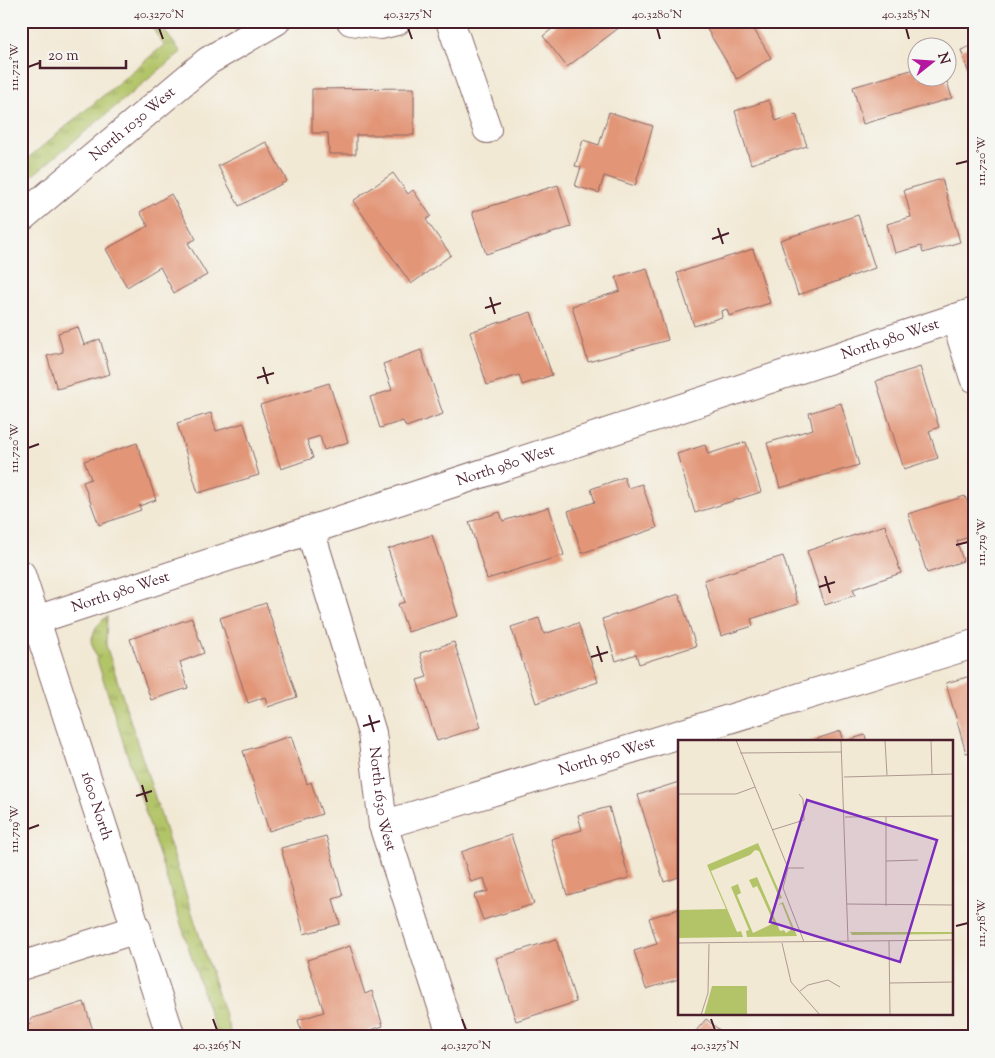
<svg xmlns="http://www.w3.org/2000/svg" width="995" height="1058" font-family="'Sorts Mill Goudy',serif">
<defs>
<pattern id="grass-tufts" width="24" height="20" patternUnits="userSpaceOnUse" patternTransform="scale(1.25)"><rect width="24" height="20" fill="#b2c467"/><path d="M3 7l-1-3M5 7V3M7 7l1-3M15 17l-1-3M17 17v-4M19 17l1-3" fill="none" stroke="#939f55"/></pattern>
</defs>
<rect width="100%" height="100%" fill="#f6f6f2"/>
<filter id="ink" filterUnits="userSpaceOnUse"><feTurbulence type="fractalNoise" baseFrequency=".02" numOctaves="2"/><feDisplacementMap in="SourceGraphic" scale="10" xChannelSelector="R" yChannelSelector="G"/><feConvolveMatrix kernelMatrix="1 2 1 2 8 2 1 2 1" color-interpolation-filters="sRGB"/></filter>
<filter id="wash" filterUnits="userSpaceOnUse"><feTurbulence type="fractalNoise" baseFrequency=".0096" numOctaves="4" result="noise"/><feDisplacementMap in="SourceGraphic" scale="20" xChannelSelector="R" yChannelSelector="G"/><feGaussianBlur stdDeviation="1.12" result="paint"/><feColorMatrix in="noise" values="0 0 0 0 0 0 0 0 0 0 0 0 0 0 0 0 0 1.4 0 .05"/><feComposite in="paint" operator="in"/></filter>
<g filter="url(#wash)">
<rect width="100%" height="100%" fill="#f2e9d5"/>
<path fill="url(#grass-tufts)" stroke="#7e7249" d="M147 21H157L181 52 21 185V164L164 45Z
M107 616 106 645 232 1037H217L91 641 96 627Z"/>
<g id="blocks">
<path fill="#e29577" d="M562 21H628L567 67 543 36Z
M702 21H749L771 58 737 79Z
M974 45V86H973L961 50Z
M918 68V78H946L952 98 863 124 853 87Z
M414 88V135H356V154H329L328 133H312V89Z
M769 100 776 121 796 114 807 146 751 164 735 111Z
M609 112 653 126 635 186 604 176 599 193 575 186 581 167 575 166 583 140 599 145Z
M266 142 287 181 239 206 218 166Z
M393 173 408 194 413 190 431 216 426 220 451 255 411 284 353 201Z
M942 179 960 242 923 253 921 246 895 253 887 224 911 217 904 190Z
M558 185 571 227 486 254 472 212Z
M171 194 196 239 188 243 207 275 174 293 160 267 127 287 106 249 148 226 140 212Z
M858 215 875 268 798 295 780 240Z
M753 249 770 303 729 316 727 309 721 311 722 317 694 326 677 273Z
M647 268 668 340 588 362 572 306 620 291 616 277Z
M531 312 552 375 522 385 519 375 487 385 470 332Z
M78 327 84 345 100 339 110 374 57 389 47 356 63 352 58 333Z
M421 350 443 414 406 427 403 421 380 428 370 397 392 390 383 364Z
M920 367 939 427 929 431 938 458 904 469 876 381Z
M329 383 348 442 324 450 320 436 307 440 313 458 281 469 260 405Z
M841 403 859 465 780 488 767 443 813 429 809 413Z
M211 413 216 431 244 423 259 475 198 493 177 423Z
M746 442 761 492 695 513 677 454 705 445 708 454Z
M137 443 156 500 139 506 141 510 99 525 83 482 91 479 84 461Z
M624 477 628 488 642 484 657 528 582 553 568 511 595 502 591 489Z
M965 496 974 521V535L957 541 963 561 927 573 908 514Z
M549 507 564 555 487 579 469 522 500 512 503 521Z
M885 525 901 573 853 589 855 595 825 605 807 551Z
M432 535 458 616 408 632 398 604 405 602 388 549Z
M783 556 798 604 751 619 753 626 721 636 704 580Z
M679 594 696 646 639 664 636 654 616 661 602 619Z
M266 603 297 697 268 707 265 697 248 703 220 618Z
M192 618 204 653 180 662 188 688 151 700 130 639Z
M539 618 544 634 578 623 598 682 536 703 511 627Z
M454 642 481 727 437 741 417 680 427 677 420 653Z
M974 675V751L966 753 946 683Z
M841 731 844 742H810V741Z
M865 735 867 742H845V741Z
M291 736 307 784 311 782 322 814 269 831 243 751Z
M679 782V877L664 882 638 795Z
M609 807 629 878 567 895 551 839 582 830 578 815Z
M511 835 534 904 483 920 474 895 488 891 484 878 471 882 461 852Z
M326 836 343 896 333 899 340 924 304 934 281 848Z
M679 909V979L646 989 634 951 657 944 649 918Z
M556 939 576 1002 516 1021 496 958Z
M350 946 365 994 372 991 383 1026 350 1037H303L298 1020 324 1012 307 960Z
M84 1002 95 1037H21V1027L31 1024 30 1019Z
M706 1019 728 1037H691Z"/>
</g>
</g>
<g filter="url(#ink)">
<use href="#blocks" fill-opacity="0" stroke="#856666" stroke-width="1"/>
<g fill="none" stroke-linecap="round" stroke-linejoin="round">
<g stroke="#856666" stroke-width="30">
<g id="minor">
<path d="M351 21 381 25 397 21"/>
<path d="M450 21 487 129"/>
<path id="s1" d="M21 218 208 61 276 21"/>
<path d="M955 318 974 378"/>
<path id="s2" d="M310 530 372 733 383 825 452 1037"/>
<path id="s3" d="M36 620 974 312"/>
<path id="s4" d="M383 825 974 644"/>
<path d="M21 966 137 929"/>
</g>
</g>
<g stroke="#856666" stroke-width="30">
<g id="secondary">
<path id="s5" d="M21 574 171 1037"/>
</g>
</g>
<use href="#minor" stroke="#fff" stroke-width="28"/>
<use href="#secondary" stroke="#fff" stroke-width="28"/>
</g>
</g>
<path fill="none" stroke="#4a1f2b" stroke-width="2" d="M159 28 163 39M408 28 412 39M657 28 660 39M906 28 909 39M28 67 39 63M956 164 968 161M718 228 723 244M712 239 729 233M490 297 495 314M485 308 501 303M263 367 268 384M257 378 274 373M28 448 39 444M956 545 968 542M825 576 830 593M819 587 835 582M597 646 602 662M591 657 608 652M369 715 374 732M363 726 380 721M142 785 147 802M136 796 152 791M28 829 39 825M956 926 968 923M213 1019 217 1030M462 1019 466 1030M711 1019 715 1030"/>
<g text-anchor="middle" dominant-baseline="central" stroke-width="4" stroke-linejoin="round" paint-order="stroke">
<g font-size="15" fill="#4a1f2b" stroke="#f6f6f2">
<text stroke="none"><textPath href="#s1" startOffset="146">North 1030 West</textPath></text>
<text stroke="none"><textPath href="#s3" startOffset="899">North 980 West</textPath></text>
<text stroke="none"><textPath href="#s3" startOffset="494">North 980 West</textPath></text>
<text stroke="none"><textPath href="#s3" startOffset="89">North 980 West</textPath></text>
<text stroke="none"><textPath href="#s4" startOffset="234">North 950 West</textPath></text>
<text stroke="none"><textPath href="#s2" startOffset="279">North 1630 West</textPath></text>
<text stroke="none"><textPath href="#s5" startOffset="244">1600 North</textPath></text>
</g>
</g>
<g transform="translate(678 740)">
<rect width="275" height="275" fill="#f2e9d5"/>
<path d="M80 103 104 158 98 160 101 157 81 111 77 110 72 115 33 131 59 192 63 191 65 197 0 198V170L48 169 29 125ZM79 137 102 191 106 190 108 193 114 189 104 164 100 165 105 162 119 196 69 197 68 191 71 190 53 147 60 144 63 153 59 155 75 193 96 183 83 154 79 146 75 148 71 140ZM172 192H275V194L174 195ZM34 246H69V275H26Z" fill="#b2c467"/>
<path fill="none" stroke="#af9891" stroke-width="1" d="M58 0 110 128 105 148 126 202M253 0 254 34M163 1 170 201M207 1 209 35M62 13 164 12M166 37 275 34M0 54H58L77 47M167 77 275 76M208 77V166M94 90 126 80 125 59 121 54M208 121 240 120M110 128H126M169 164 275 165M211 201 212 275M0 203 275 200M104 203 113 242 142 275M212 243 275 242M122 251 130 245 150 240 162 247M23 275 30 253 31 204"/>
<path fill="#7b2cbf" fill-opacity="0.15" stroke="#7b2cbf" stroke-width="2.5" d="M129 60 259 100 222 222 92 182Z"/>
<rect width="275" height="275" fill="none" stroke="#4a1f2b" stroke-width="2.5"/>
</g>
<rect width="995" height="1058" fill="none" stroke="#f6f6f2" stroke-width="55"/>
<g transform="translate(932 62) rotate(73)"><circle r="24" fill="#f6f6f2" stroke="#b1a0a2"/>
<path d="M0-4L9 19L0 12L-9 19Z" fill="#b5179e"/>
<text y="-8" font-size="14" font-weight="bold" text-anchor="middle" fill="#4a1f2b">N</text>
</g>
<path d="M40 60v8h86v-8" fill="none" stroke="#4a1f2b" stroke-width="2.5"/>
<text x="48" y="60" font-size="15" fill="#4a1f2b" stroke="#f6f6f2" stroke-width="4" paint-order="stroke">20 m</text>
<rect x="28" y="28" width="940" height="1002" fill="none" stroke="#4a1f2b" stroke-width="2"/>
<g font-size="12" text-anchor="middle" fill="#4a1f2b">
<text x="159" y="18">40.3270°N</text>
<text x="408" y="18">40.3275°N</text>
<text x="657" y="18">40.3280°N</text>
<text x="906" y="18">40.3285°N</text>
<text transform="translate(14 67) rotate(-90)" y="4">111.721°W</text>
<text transform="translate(981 161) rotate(-90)" y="4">111.720°W</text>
<text transform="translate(14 448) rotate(-90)" y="4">111.720°W</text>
<text transform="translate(981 542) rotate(-90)" y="4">111.719°W</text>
<text transform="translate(14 829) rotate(-90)" y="4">111.719°W</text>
<text transform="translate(981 923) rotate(-90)" y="4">111.718°W</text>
<text x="217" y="1049">40.3265°N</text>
<text x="466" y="1049">40.3270°N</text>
<text x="715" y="1049">40.3275°N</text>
</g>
</svg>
